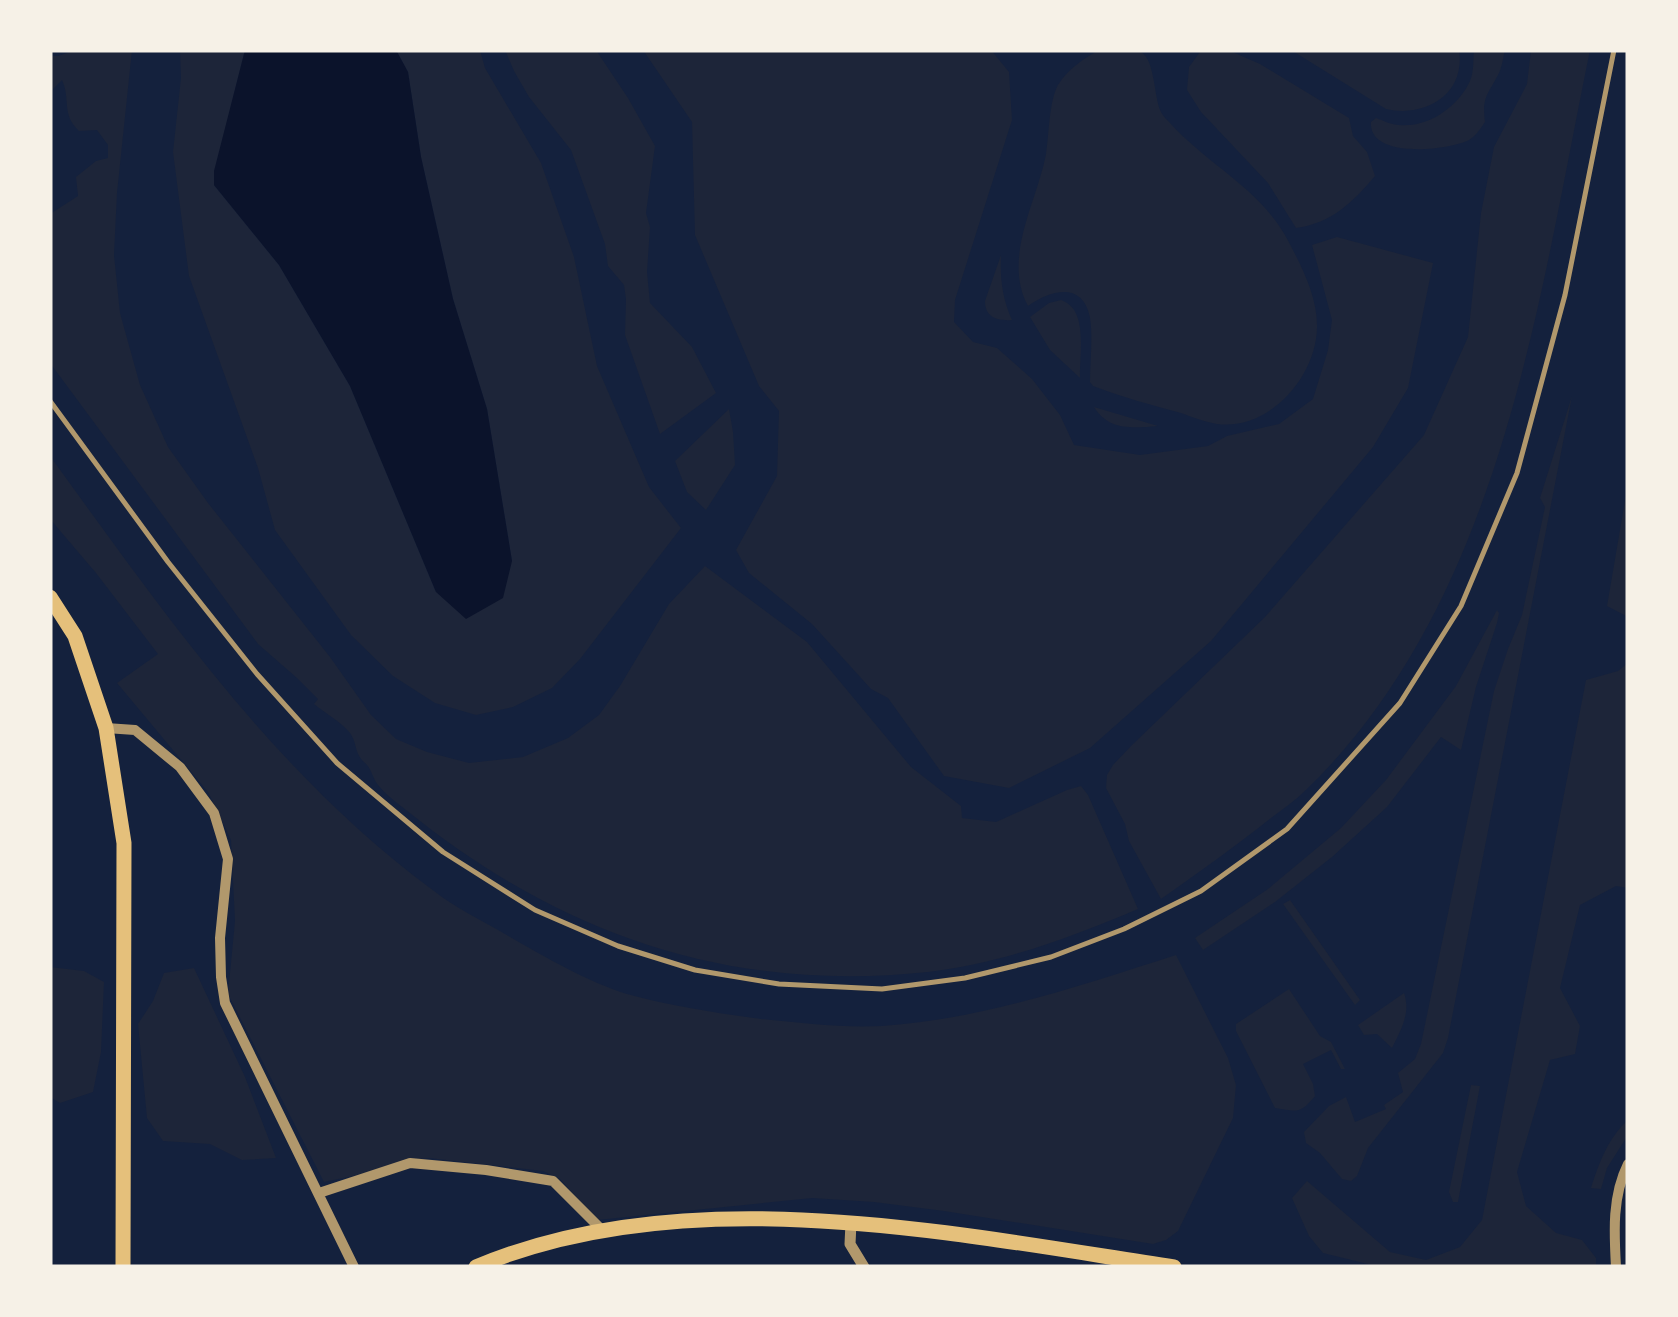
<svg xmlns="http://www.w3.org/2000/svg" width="1678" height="1317" font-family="'Nunito Sans',sans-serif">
<rect width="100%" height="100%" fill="#14213d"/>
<path fill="#1d2539" d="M69 50H132L117 193 114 255 120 313 140 385 168 447 208 503 330 657 371 715 396 739 427 752 469 763 523 757 568 738 599 715 620 686 669 604 705 566 807 642 911 767 961 806 962 818 996 822 1067 790 1081 786 1088 795 1138 909C1072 937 1000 964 928 972 729 993 561 935 406 810 397 803 385 794 378 785 373 779 372 771 367 765 366 763 363 762 362 760 355 753 356 740 350 733 341 722 325 713 314 704L318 699 297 678 258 644 50 363V214L78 196 76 177 96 161 108 158V145L97 130 79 131C61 114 71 100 62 80L50 92V56H58L70 52Z
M180 50H245L215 171 214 185 279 265 350 386 436 592 512 561 487 409 453 299 421 157 408 72 396 50H480L485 68 541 163 574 257 597 366 649 487 681 528 580 659 552 688 513 707 476 715 435 703 393 676 351 635 275 530 258 468 189 276 173 152 181 78Z
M505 50H596L628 98 655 146 646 213 650 227 647 272 650 303 692 347 716 393 660 434 625 335 626 299 624 285 608 266 605 244 571 150 529 97 514 71Z
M643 50H991L1009 72 1012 120 955 300 954 322 973 342 997 348 1032 379 1060 415 1074 445 1140 455 1208 446 1227 436 1279 424 1313 399 1328 350 1332 320 1312 245 1337 237 1433 263 1408 388 1373 447 1211 641 1090 748 1009 788 944 776 888 698 871 689 812 624 749 573 736 550 777 476 779 411 759 386 695 235 692 122Z
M1099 50C1110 50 1126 47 1137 50 1156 55 1153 96 1161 112 1163 116 1167 120 1170 123 1207 164 1257 187 1285 235 1300 263 1318 296 1317 328 1316 377 1269 431 1217 424 1205 422 1192 417 1181 413 1151 405 1122 397 1093 386L1090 382C1090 362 1093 338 1090 318 1083 281 1051 290 1028 306 1002 258 1037 202 1046 154 1049 135 1049 101 1058 85 1068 69 1083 59 1099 50Z
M1212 50H1228L1260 64 1349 118 1353 136 1367 152 1375 176C1353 202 1332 223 1296 228L1268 183 1201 112 1187 90 1189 67 1200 52Z
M1291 50H1459C1466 94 1426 118 1386 109Z
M1474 50H1505C1503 58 1502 68 1498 75 1487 96 1482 97 1485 122 1481 128 1475 137 1469 140 1447 151 1368 159 1371 122L1376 118C1384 121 1392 125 1399 125 1428 128 1458 107 1470 81 1474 72 1473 60 1474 50Z
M1531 50H1590C1538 304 1501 600 1307 789 1296 800 1283 809 1271 818 1236 846 1198 873 1161 899L1129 841 1125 824 1106 788 1107 775 1113 765 1131 746 1265 617 1424 435 1468 337 1481 213 1494 147 1527 84Z
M1001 255C1000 278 1002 298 1012 320 998 321 985 318 985 301Z
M1061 300C1089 309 1079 355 1080 378L1050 350 1030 317 1049 303Z
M1572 396 1448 1038 1443 1053 1368 1148 1357 1176 1351 1181 1342 1179 1320 1153 1306 1143 1304 1132 1329 1106 1346 1097 1355 1122 1386 1109 1384 1105 1403 1092 1398 1073 1415 1059 1421 1044 1494 691 1508 649 1522 615 1545 507 1540 498Z
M1094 407 1158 426C1132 428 1109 431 1094 407Z
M729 409 733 432 735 465 706 510 687 492 675 461Z
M50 456C164 613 275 774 434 891 456 908 481 920 505 934 541 955 588 982 627 994 670 1006 717 1013 761 1019 801 1023 842 1028 882 1026 984 1019 1079 986 1176 955L1228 1058 1236 1085 1233 1118 1178 1231 1166 1240 1153 1244 944 1211 874 1202 812 1198 597 1220 560 1179 543 1171 429 1158 401 1161 372 1172 324 1182 228 994 235 921 231 840 208 792 117 683 158 654 96 573 50 519Z
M1628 483V617L1607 606Z
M1497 610 1499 613 1497 623 1476 687 1461 750 1441 737 1387 807 1332 857 1275 902 1203 950 1195 938 1268 889 1341 828 1386 780 1456 686Z
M1628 663V888L1616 886 1580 905 1560 988 1580 1026 1575 1054 1550 1060 1517 1172 1526 1206 1556 1233 1582 1240 1596 1258V1267H1380L1323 1253 1309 1236 1292 1198 1307 1181 1390 1252 1426 1260 1460 1247 1482 1220 1586 680 1618 671Z
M1290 900 1360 1000 1355 1005 1283 904Z
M50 967 84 971 104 982 101 1052 93 1092 60 1103 50 1097Z
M194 968 245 1077 276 1158 242 1160 210 1144 163 1141 147 1118 138 1024 153 1001 164 973Z
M1289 989 1320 1036 1331 1042 1345 1069H1341L1331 1050 1303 1064 1313 1084 1315 1096C1300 1115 1296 1111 1275 1108L1236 1031V1024Z
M1404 993C1411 1013 1401 1030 1392 1048L1377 1034 1364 1035 1358 1025Z
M1471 1085 1480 1086 1458 1202H1453L1449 1192Z
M1628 1120V1135L1607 1168 1601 1189 1591 1188C1599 1163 1608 1138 1628 1120Z"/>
<path fill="#0b132b" d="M245 50H396L408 72 421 157 453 299 487 409 512 561 503 598 466 619 436 592 350 386 279 265 214 185V171Z"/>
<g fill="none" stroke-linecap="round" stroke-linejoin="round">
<path stroke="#b1986c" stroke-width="5" d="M50 401 168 562 257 674 337 763 443 852 535 910 618 946 695 970 779 984 882 989 965 978 1051 957 1124 929 1201 891 1287 829 1400 703 1461 606 1517 473 1565 295 1614 50"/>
<path stroke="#b1986c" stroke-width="10" d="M106 728 135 730 180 767 214 813 228 859 220 938 221 977 225 1003 354 1267
M319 1193 410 1163 486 1170 553 1181 602 1230
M1616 1267C1614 1232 1612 1196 1628 1164"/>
<path stroke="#b1986c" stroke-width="11" d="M851 1223 850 1244 864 1267"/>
<path stroke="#e5c07b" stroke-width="15" d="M50 597 75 636 106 728 124 843 123 1267
M476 1267C687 1177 955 1234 1174 1267"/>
</g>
<rect width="1678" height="1317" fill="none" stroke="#f6f1e7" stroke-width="105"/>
</svg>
